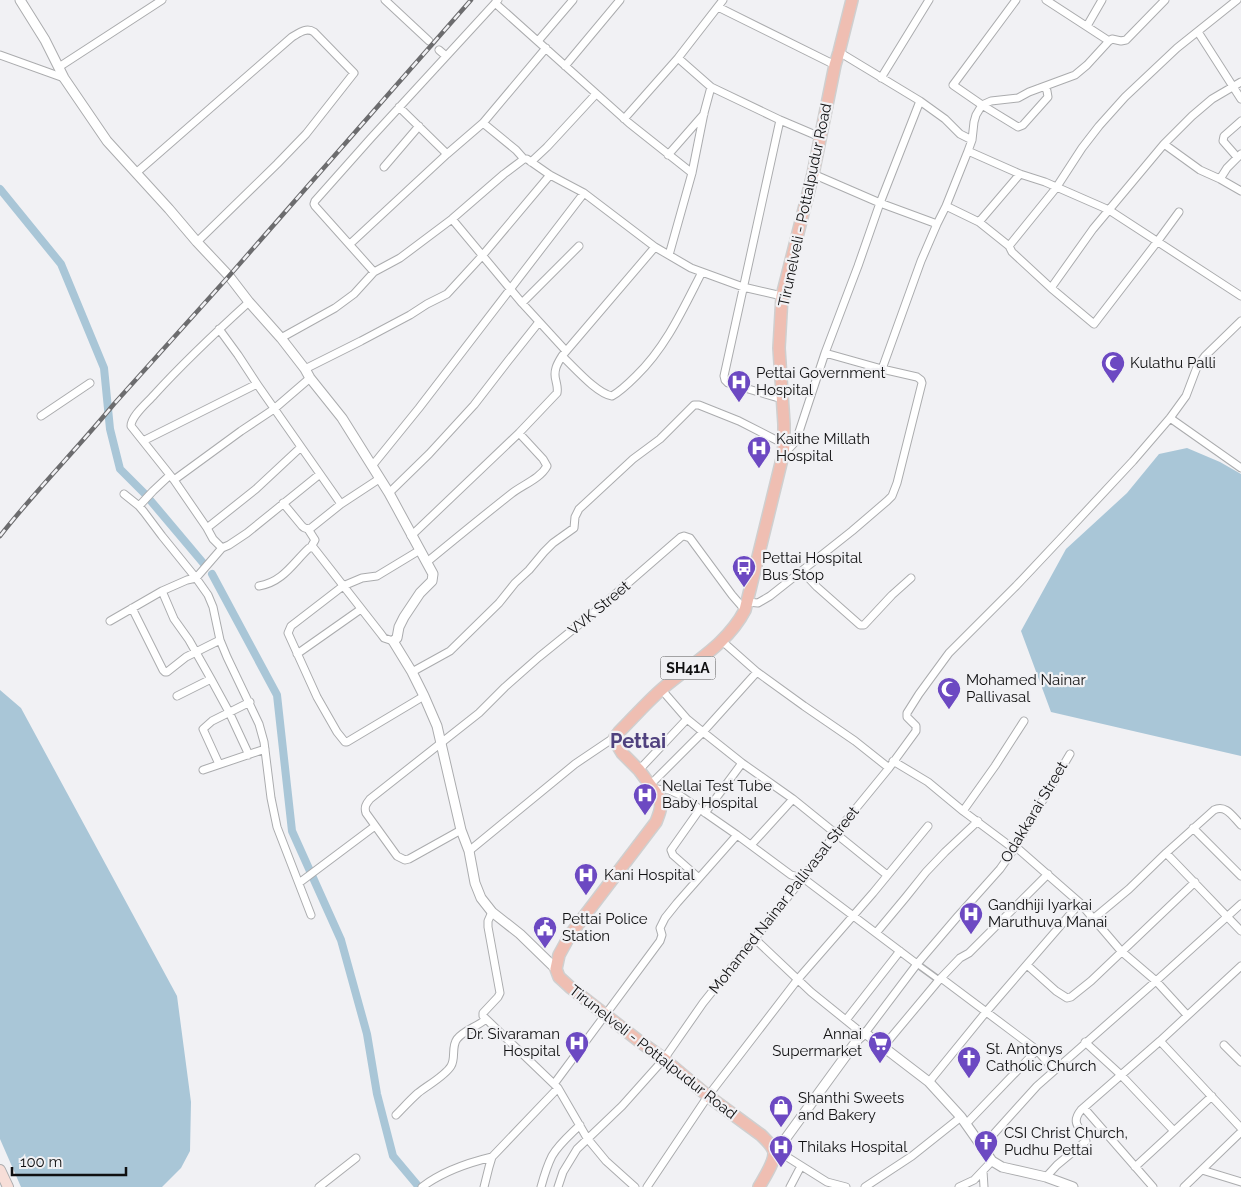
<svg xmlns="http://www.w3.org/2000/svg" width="1241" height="1187" font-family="Raleway,sans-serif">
<rect width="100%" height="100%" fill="#f1f1f4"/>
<path fill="#a9c6d7" d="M1187 448 1220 462 1241 474V756L1051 712 1021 631 1066 549 1127 493 1159 454Z
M0 690 21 708 177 996 191 1102 190 1151 181 1168 162 1187H21L0 1139Z"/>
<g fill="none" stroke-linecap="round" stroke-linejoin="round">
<path stroke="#a9c6d7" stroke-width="8" d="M0 189 61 264 104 368 110 429 120 469 145 494 204 564
M212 574 277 695 292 831 341 940 367 1034 377 1094 393 1156 419 1187"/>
<path stroke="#cfcfd2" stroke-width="7" stroke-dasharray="7 3.5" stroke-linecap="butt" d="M429 41 439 50"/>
<g stroke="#abacae" stroke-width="8">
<path id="pedestrian" d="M917 964 939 980"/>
</g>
<g stroke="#abacae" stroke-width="9">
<path id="minor" d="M385 0 429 41
M1016 0 953 85 982 105 1018 127 1023 125 1048 97 1047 91 1045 87
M1046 0 1109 41
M1165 0 1126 40 1121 41 1112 39 1109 41 1087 65 1075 75 1029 92 1018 98 991 101 982 105 976 115 974 122 972 140 968 151 1020 174 1045 182 1109 210 1241 296
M495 3 629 123 692 173
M718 7 835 65
M1087 26 1102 0
M1198 32 1241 99
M538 41 573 0
M439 50 446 56
M839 52 920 101 945 119 960 134 972 140
M0 55 64 78
M678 58 711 87 780 120 820 137
M565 66 620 0
M59 67 162 0
M881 78 929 0
M399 107 447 154
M624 119 678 58 723 0
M780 120 724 376 725 380 728 383 782 399
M483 123 516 150 524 159
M1164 144 1200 170 1220 179 1241 191
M668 155 704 114
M1237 157 1223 141 1224 136 1241 121
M531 162 547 147 596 94
M384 167 419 126
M136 173 292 37C299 33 306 27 314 32L354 73 306 134 277 164 197 242
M813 174 880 203 937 224
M1220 179 1227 168 1241 154
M946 206 979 222 1009 246
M1179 212 1157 242 1094 324 1051 288 1012 252 1009 246 1056 188 1082 148 1099 126 1125 97 1177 48 1237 0
M452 219 522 303 566 351
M979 222 1020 174
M350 244 447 154 483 123 546 48
M669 255 692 173 704 113 711 87
M374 272 315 206 314 204 315 201 371 138 498 0
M1051 288 1093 229 1164 144 1192 116 1212 99 1241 82
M249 302C216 332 184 362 154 395 147 403 131 416 131 426L174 480 207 528 213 539 222 548 229 545 247 533 320 474
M522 303 579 246
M219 329 238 355 257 384
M281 338 335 308 354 294 374 272 400 258 452 219 504 174 524 159H527L550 175 584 193 655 247 691 268 743 287 782 296
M825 353 882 369 921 261 937 224 946 206 968 151
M562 356C574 367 597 394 612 396 621 391 628 384 636 376 666 347 683 309 702 272
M305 369 361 341 410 315 427 304 447 294 482 256 550 175
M41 416 90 383
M1170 418 1241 468
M143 441 257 384 341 504
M783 455 796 441 825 353 858 266 880 203 920 101
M372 466 419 408 584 193
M174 480 241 431 274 409 310 378
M389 493 429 454 474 405 508 361 539 322
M124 494 139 506 144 512 162 536 196 578 208 595 213 607 220 640 227 657 259 724 264 742 271 798 277 827 311 915
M283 503 302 526C305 529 307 529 311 528L341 504 379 479
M139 506 153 491 170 475
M207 528 256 489 301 447
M308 529 315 540 311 547
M411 536 519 433 557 393C558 388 557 386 556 381 553 371 557 364 562 356L655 247
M420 550 377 576 362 578 343 586 295 623 291 626 288 633 317 697 337 732 345 742H347L424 696
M427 562C455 539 483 516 511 494 522 485 540 479 547 466L543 459 519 433
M802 571 817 587 860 625H864L892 595 911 578
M259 586C283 582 293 563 309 548L313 547 381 634 384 638 393 641
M162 591 174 619 189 640 211 679 229 712 249 755
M747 602 758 603 770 596 852 531 887 501 892 496 897 483 922 383 921 380 917 377 882 369
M132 608 163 670 165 672H167L186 657 220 640
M110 621 162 591 187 580 196 578 222 548
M722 641 757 672 804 706 855 741 889 768
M297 654 361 609
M412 672 450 651 499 603 515 583 529 570 544 552 553 543 574 528 575 517 579 509 633 459 660 439 694 405H699L739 421 784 444
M661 689 687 719 703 732 742 763 793 799 887 875
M177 696 211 679
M893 761 928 782 963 811 1014 849
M219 764 203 729 212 721 250 702
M203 770 265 749
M639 770 687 719
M650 785 703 732 757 672
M654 789 669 790 678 794 737 835 791 875 803 878 917 964
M963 811 995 766 1024 721
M705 813 742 763
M1193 828 1241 876
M461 830 409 859 405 860 397 856 366 813C364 807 366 804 370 799L479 713 505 687 539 657 597 610 681 537 684 536 690 538 732 595 745 610
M751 845 793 799
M1016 847 1080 903 1121 951 1156 981 1187 1015
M469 851 575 764 615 737
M1166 853 1241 931
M699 878 673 855 671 850 700 809
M299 883 375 826
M492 912 488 921V927L500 993 498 997 483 1013V1016L558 1088 587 1138 606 1161 635 1187
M1093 919 1129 889 1166 853 1214 810C1226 804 1233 817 1241 825
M876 933 906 897 926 872 945 852 978 821
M754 938 811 992 863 1034
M1027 965 1056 991 1067 998 1071 997 1091 981 1195 882
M941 978 1037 1050 1054 1070
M846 1020 900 951
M865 1033 917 964 958 916 1000 869 1014 849 1070 754
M1160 1041 1241 1128
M1085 1042 1121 1075 1174 1131
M1224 1045 1241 1062
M883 1047 939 980 960 958 969 953 1048 874
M929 1082 986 1012 1080 903
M554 1084 660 941 662 935 660 928 665 918 677 903 737 835
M1084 1108 1153 1187
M396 1115C403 1108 410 1100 418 1093 428 1085 445 1076 451 1066 456 1058 451 1047 457 1039 464 1030 477 1027 486 1019
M966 1124 1037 1050
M982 1147 1037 1086 1156 981 1241 904
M774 1155 779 1154 784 1155 827 1182 846 1187
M1135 1167 1212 1096
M1202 1170 1241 1182
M983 1171 984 1187
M1046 1177 1057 1165 1086 1141C1083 1128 1069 1125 1081 1110L1160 1041 1241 966
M319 1187 356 1158
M422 1187C443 1171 467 1163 492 1157
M484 1187 489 1167 492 1157 558 1088
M541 1187C544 1176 547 1166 552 1156 559 1144 570 1135 580 1125
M558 1187 563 1172 577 1149 622 1106 664 1059 703 1003 803 878 835 834 889 768 916 731V726L907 717V713L919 694 949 653 1016 586 1065 534 1133 461 1170 418 1186 396 1197 367 1205 356 1241 321
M647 1187 708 1096 798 979 873 893 928 826
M790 1187 801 1166
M865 1187 912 1156 961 1117
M959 1187 974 1180 992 1161
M1184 1187 1241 1132"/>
</g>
<g stroke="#abacae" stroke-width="11">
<path id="tertiary" d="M20 0 45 40 64 78 107 141 169 209 197 242 229 276 249 302 281 338 305 369 310 378 342 418 389 493 433 574 432 581 420 593 404 617 399 627 397 638 393 641 412 672 424 696 437 726 461 830 469 851 475 883 481 898 492 912 520 934 556 969
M773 1152 778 1149 858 1039 865 1033 929 1082 961 1117 992 1161 1002 1167 1046 1177 1073 1187"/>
</g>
<g stroke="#abacae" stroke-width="12">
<path id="secondary" d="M0 1170 8 1187"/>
</g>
<g stroke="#cfcfcf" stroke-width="14">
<path id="primary" d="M759 1187C764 1178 775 1162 774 1152 772 1145 766 1140 761 1135L708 1096 664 1059 639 1041 571 988 559 977 556 969 559 955 570 935 656 822C659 814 663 806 659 797L639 770 622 753 616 743 615 737 619 732C633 718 647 702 662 689 691 664 727 645 745 610L783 455 784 444V424L779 348 782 296 813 174 835 65 839 52 852 0"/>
</g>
<use href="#pedestrian" stroke="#fff" stroke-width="5"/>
<use href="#minor" stroke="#fff" stroke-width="7"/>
<use href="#tertiary" stroke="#fff" stroke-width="9"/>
<use href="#secondary" stroke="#f7ded8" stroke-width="10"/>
<use href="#primary" stroke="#efbeb2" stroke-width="11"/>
<g stroke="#6c6c6e" stroke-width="4.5">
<path id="rail" d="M0 536C36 490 77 449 114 404L229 276 471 0"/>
</g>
<use href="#rail" stroke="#f1f1f4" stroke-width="2.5" stroke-dasharray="8" stroke-linecap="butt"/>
</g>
<defs>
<g id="mosque-pin" transform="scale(1.25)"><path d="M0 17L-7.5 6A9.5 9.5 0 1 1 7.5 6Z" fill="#6c49c2" stroke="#f1f1f4"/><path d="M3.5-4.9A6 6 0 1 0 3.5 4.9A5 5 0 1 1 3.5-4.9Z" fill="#fff"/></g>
<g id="hospital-pin" transform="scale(1.25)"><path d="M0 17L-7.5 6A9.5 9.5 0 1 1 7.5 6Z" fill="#6c49c2" stroke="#f1f1f4"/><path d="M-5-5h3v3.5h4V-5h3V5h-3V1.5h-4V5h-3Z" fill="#fff"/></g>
<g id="bus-pin" transform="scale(1.25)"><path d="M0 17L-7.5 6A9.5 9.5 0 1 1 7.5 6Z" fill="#6c49c2" stroke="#f1f1f4"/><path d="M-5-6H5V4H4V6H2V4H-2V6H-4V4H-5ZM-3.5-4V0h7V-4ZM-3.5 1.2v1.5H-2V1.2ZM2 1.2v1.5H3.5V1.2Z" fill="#fff"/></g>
<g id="civic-pin" transform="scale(1.25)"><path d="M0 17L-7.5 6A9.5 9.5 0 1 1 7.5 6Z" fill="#6c49c2" stroke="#f1f1f4"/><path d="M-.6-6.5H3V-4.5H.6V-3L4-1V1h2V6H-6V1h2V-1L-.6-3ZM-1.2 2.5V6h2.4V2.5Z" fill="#fff"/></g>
<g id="supermarket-pin" transform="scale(1.25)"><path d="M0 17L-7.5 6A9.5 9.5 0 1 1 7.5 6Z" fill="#6c49c2" stroke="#f1f1f4"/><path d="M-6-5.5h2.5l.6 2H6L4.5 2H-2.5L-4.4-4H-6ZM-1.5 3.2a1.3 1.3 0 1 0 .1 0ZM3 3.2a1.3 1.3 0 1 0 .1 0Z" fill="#fff"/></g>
<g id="church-pin" transform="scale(1.25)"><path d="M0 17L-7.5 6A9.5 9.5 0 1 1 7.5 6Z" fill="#6c49c2" stroke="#f1f1f4"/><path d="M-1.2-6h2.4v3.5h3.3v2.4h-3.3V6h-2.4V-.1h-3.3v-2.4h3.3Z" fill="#fff"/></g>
<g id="shop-pin" transform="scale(1.25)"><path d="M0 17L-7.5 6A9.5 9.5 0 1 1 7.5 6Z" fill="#6c49c2" stroke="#f1f1f4"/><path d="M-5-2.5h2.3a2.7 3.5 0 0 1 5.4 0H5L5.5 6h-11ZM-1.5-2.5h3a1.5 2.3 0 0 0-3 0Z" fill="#fff"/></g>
</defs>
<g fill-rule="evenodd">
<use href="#mosque-pin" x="1113" y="363"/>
<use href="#hospital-pin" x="739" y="382"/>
<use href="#hospital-pin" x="759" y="448"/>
<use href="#bus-pin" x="744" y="567"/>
<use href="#mosque-pin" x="949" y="689"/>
<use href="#hospital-pin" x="645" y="795"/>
<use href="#hospital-pin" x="586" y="875"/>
<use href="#hospital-pin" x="971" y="914"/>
<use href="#civic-pin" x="545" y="928"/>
<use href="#hospital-pin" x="577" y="1043"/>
<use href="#supermarket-pin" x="880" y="1043"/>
<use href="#church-pin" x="969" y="1058"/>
<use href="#shop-pin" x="781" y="1107"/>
<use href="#church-pin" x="986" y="1142"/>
<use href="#hospital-pin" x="781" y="1147"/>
</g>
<g text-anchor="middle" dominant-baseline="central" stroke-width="4.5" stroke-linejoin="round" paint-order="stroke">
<rect fill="#f1f1f4" stroke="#545455" stroke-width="1" x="660.5" y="656.5" width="55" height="23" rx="4"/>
<g font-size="14" font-weight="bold" fill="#101011">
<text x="688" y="668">SH41A</text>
</g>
<g font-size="15" fill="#101011" stroke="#f1f1f4">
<text transform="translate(805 205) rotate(-78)">Tirunelveli - Pottalpudur Road</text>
<text transform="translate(599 608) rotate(-40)">VVK Street</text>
<text transform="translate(1034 812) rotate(-59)">Odakkarai Street</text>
<text transform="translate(784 900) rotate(-52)">Mohamed Nainar Pallivasal Street</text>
<text transform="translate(653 1052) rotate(38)">Tirunelveli - Pottalpudur Road</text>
</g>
<g font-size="15" fill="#101011" stroke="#f1f1f4" text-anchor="start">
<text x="1130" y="363">Kulathu Palli</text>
<text x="756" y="373">Pettai Government<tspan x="756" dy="17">Hospital</tspan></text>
<text x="776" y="439">Kaithe Millath<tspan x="776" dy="17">Hospital</tspan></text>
<text x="762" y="558">Pettai Hospital<tspan x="762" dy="17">Bus Stop</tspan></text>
<text x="966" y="680">Mohamed Nainar<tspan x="966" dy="17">Pallivasal</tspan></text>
<text x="662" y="786">Nellai Test Tube<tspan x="662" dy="17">Baby Hospital</tspan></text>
<text x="604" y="875">Kani Hospital</text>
<text x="988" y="905">Gandhiji Iyarkai<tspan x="988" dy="17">Maruthuva Manai</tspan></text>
<text x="562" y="919">Pettai Police<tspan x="562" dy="17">Station</tspan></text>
<text x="560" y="1034" text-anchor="end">Dr. Sivaraman<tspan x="560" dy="17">Hospital</tspan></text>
<text x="862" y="1034" text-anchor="end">Annai<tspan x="862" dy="17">Supermarket</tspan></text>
<text x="986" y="1049">St. Antonys<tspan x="986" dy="17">Catholic Church</tspan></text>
<text x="798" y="1098">Shanthi Sweets<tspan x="798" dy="17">and Bakery</tspan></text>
<text x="1004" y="1133">CSI Christ Church,<tspan x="1004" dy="17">Pudhu Pettai</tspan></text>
<text x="798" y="1147">Thilaks Hospital</text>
</g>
<g font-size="20" font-weight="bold" fill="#4f417e" stroke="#f1f1f4">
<text x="638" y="741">Pettai</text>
</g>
</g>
<path d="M12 1167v8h114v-8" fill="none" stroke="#101011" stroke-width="2.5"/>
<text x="20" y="1167" font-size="15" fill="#101011" stroke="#f1f1f4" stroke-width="4" paint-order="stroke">100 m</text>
</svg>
